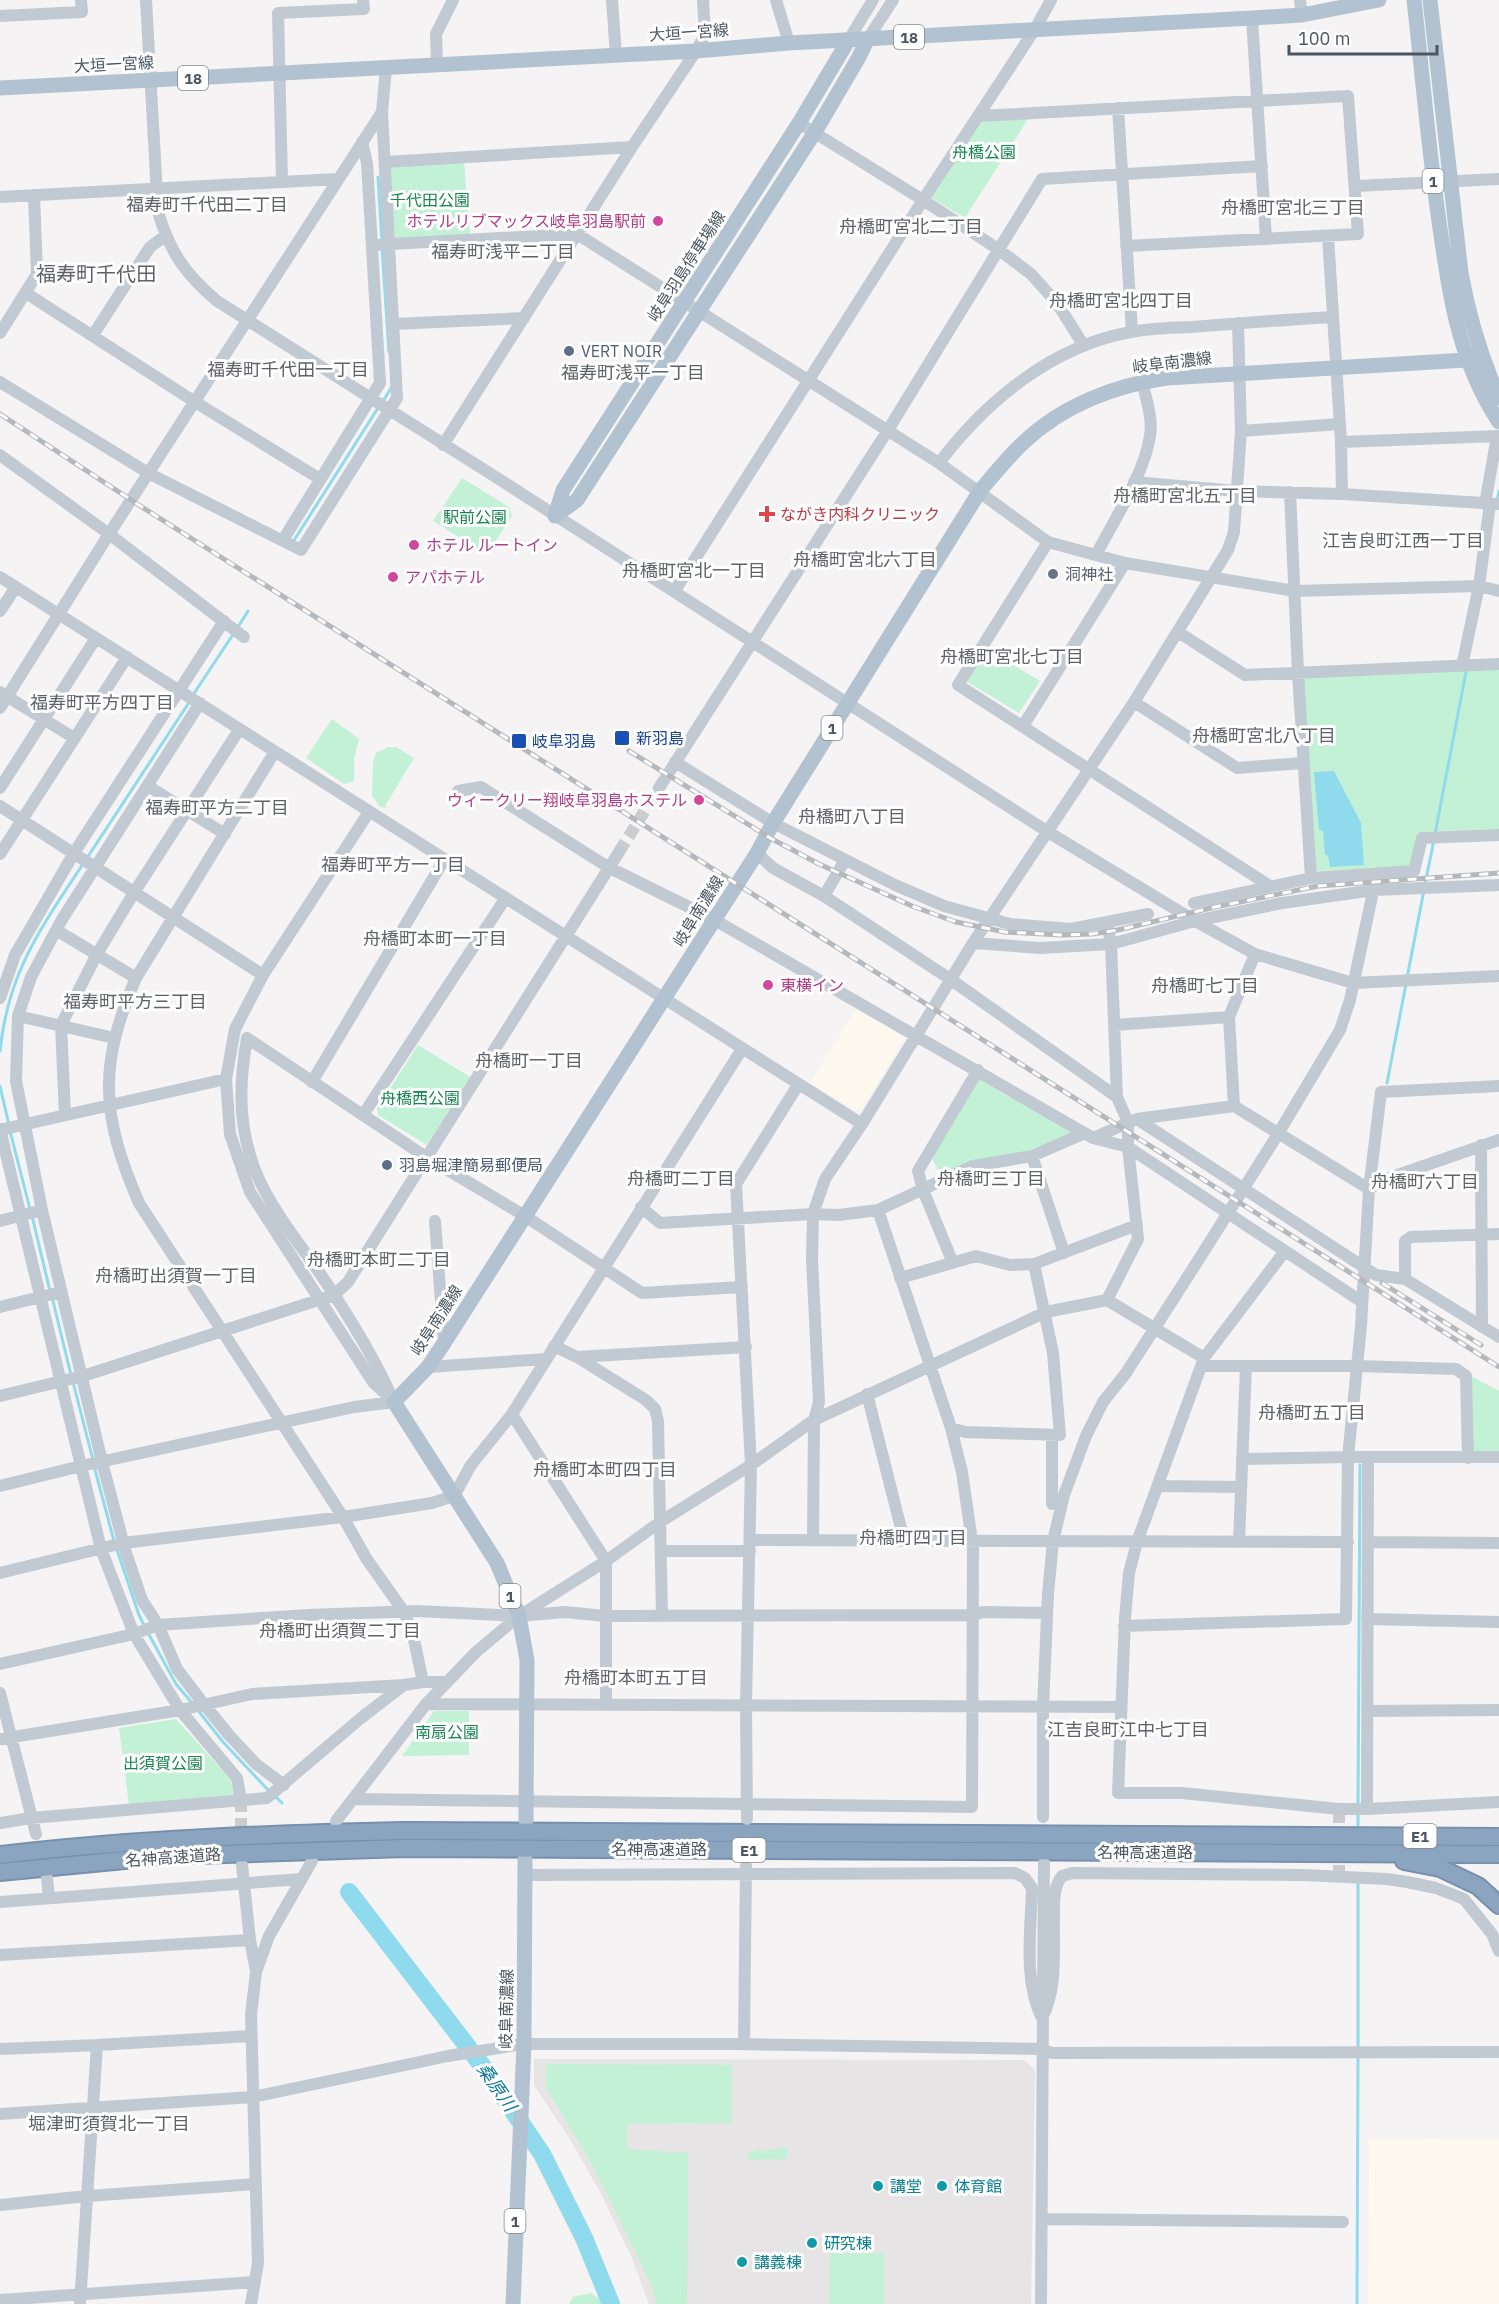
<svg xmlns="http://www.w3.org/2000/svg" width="1499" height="2304" font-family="'IBM Plex Sans','Noto Sans JP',sans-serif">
<rect width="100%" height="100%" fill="#f5f3f3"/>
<path fill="#fdf9ef" d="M857 1008 905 1038 861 1109 854 1110 810 1083Z
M1369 2139 1499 2140V2304H1368Z"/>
<path fill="#e6e4e5" d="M534 2059 1024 2060 1035 2070 1031 2304H649L631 2256 600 2192 571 2141 534 2085Z"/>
<path fill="#c3f1d5" d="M1028 119 965 218 932 198 981 120Z
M464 161 470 234 394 239 389 165Z
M462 478 509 507 512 516 491 548 480 550 433 521Z
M986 649 1040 681 1019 713 966 681Z
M1499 668V829L1419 832 1410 867 1316 871 1302 678Z
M332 719 359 739 354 759V781L344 784 306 758Z
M388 747H396L414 758 385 806 388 808 380 807 372 796 373 761 376 753Z
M418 1045 470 1077 427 1145 378 1115 377 1109Z
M979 1079 1008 1097 1017 1099 1073 1133 1028 1151 941 1176 932 1158Z
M1471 1376 1499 1391V1453H1473Z
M434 1711H469V1755L402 1756Z
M176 1719 231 1780 234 1795 129 1805 119 1728Z
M546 2064 732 2065V2123L627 2124V2149L688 2153 687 2304H657L651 2285 619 2218 589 2159 546 2087Z
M783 2146 788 2150 786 2159 749 2160 747 2154 758 2149 762 2153 768 2149 775 2150Z
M830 2253H884V2304H829Z
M591 2293 601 2300V2304H569L573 2297Z"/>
<path fill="#90daee" d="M1334 771 1361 823 1364 865 1330 867 1328 856 1325 854 1323 831 1319 830 1314 772Z"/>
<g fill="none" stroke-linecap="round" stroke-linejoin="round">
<path stroke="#90daee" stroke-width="3" d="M378 177 382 241
M382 247 389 352
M382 403 391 388
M1497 502 1499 491
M293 542 378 408
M238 627 248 611
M193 695 234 633
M1435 834 1466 672
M87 858 190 701
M1425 884 1434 840
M1407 978 1424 890
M0 1051C8 972 41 928 83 864
M1387 1083 1406 984
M0 1086 9 1125
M10 1131 30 1209
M32 1216 50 1291
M52 1297 71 1375
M73 1382 93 1460
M94 1466 114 1541
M116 1547 139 1615 144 1625
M147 1631 176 1684 193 1704
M197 1709 223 1742 270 1792
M275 1796 282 1803
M1358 1806 1360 1465
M1358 1825V1812
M1358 2048V1881
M1357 2304 1358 2055"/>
<path stroke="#90daee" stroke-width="18" d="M349 1892 484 2068 542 2154 584 2238 611 2304"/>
<path stroke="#caccce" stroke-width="12" stroke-dasharray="12 6" stroke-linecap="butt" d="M619 852 659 788
M241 1800V1843
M1339 1877V1809"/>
<g stroke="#7690ad" stroke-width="20">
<path id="highway" d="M0 1855C134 1839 269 1834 404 1831L1499 1837
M1404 1861 1440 1868 1478 1886 1499 1905
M0 1872 166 1856 405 1848 1499 1854"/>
</g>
<path stroke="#c1cad2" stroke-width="12" d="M146 0 158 212C170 252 185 274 217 301L491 474 1048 832 1195 921 1255 954 1353 983 1499 976
M612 0 616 55
M776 0 789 43
M1300 0 1302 15
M0 16 82 12 81 0
M1252 18 1266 239
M867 40 893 0
M848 41 873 0
M437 64 436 34 453 0
M1118 108 1132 332
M979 116 1348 96 1358 234 1126 246
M799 123 923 200 998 249 1031 274 1057 303 1084 346
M385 162 632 147
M282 182 278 13 364 9 363 0
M1356 186 1499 179
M0 197 337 179
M1328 236 1341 442 1342 494
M372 245 577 234 939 463 1048 542 1125 563 1295 591 1479 586 1499 591
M26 293 195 402 320 479
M393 324 524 318
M0 333 37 274 34 195
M93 335 150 247 165 236
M0 382 150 474 301 550 397 398 382 112 386 68
M1241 431 1340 424
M1341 442 1499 436
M443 445 632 147 696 51 705 35 703 0
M0 455 109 534 244 637
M939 463C986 401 1052 346 1131 332 1151 328 1171 328 1191 327 1238 323 1285 320 1333 317
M1134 482 1237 491 1342 494 1499 504
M1290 492 1298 673 1311 878
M1485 504 1497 436
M283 540 380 383 367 163 362 142
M1048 542 958 685 1270 886
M1096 555C1114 520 1144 475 1150 436 1153 418 1146 399 1142 381
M0 577 862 1124
M674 592 923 200 1035 29 1051 0
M0 611 16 587
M1178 632 1245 675 1499 664
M1462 666 1479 586 1490 504
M0 692 74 738
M1134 702 1237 768 1303 763
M200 703 61 921 31 977 18 1016 16 1081 42 1210 102 1462 126 1553 142 1600 158 1625 177 1669 199 1698 229 1735 256 1764 284 1785
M0 708 109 534 382 112
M1023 726 1125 563
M274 753 136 978C98 1066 101 1115 139 1203L343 1517 366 1558 404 1612 413 1635 423 1682
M675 762 773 823 895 885 944 906 1010 924 1071 929 1148 914
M148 786 225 834
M0 788 96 638
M659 788 888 430 1042 179 1262 166
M458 791 481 787 608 867 713 919 1093 1138 1128 1147 1362 1302
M0 806 263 975
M369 812 263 975 235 1029 226 1079 230 1134 250 1192 373 1382 389 1397
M757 853 773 868 824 896 950 979 1117 1097
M0 854 127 657
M824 896 845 860
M1194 903 1311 878 1414 871 1422 838 1499 835
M1107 923 1111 944 1117 1097 1128 1122V1147L1138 1239 1107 1300
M56 930 136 978
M973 943 1040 948 1111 944 1195 921 1282 903 1374 890 1499 885
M0 998 15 955 74 853 224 621
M18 1016 114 1038
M1114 1025 1229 1017
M312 1082 444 860
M1234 1106 1229 1017 1255 954
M65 1115 61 1025 97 954 135 891 239 730
M363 1115 505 899
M1137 1119 1376 1275 1405 1279 1499 1337
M0 1129 101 1549 134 1634 180 1710 237 1778 241 1800
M0 1130 226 1079
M1093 1138 1137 1119 1234 1106 1369 1189
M1481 1145 1482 1327
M1032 1156 1064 1253
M1369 1189 1383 1180 1499 1140
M641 1207 660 1223 813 1214 839 1215 878 1210 973 1166 1032 1156 1085 1133
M0 1221 42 1210
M435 1221 444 1343
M1285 1251 1204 1358 1137 1542 1129 1573 1125 1618 1118 1793H1182L1339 1809H1367L1499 1802
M953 1263 923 1190 918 1171 978 1070
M900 1278 976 1256 1010 1265 1034 1264 1137 1225
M1405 1279V1241L1411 1237 1499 1234
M0 1307 61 1292
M554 1346 577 1357 646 1400 655 1409 658 1421 662 1616
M577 1357 746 1347
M1201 1366H1357L1456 1369 1466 1376 1468 1458
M428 1367 546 1359
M867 1394 904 1540
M0 1396 83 1376 334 1295 348 1282 619 852
M394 1402C374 1356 347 1313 319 1272 294 1236 262 1198 250 1155 238 1115 240 1078 247 1038L426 1157 525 1216 642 1293 742 1287
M512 1414 606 1561V1705
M951 1428 965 1432 1060 1435 1053 1353 1034 1264
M1242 1459 1348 1457H1499
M0 1486 81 1466 354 1407 394 1402
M1158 1486 1241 1487
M1052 1504V1436
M750 1540 1348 1542
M813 1540 814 1420 819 1402 812 1259 813 1214 825 1179 862 1124 973 943 1134 702 1228 550 1234 532 1241 431 1238 323
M1239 1542 1246 1366
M1368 1542 1499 1543
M661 1551H750
M0 1573 123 1543 343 1517 432 1503 454 1496 471 1465 512 1414 742 1049
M1367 1619 1499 1622
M1124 1626 1346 1619 1348 1457 1361 1326 1369 1189 1381 1092 1499 1086
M0 1664 134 1634 158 1625 308 1615 417 1611 519 1616 565 1612 605 1616 973 1615 983 1612 1047 1613
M0 1693 36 1834
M426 1704 1121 1707
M1368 1711 1499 1710
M0 1739 180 1710 252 1694 404 1685
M353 1799 972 1807 973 1548 962 1472 951 1428 878 1210
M1367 1809 1368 1457
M1043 1817V1707L1048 1594 1053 1541 1064 1495 1086 1436 1103 1402 1126 1373 1199 1259 1278 1134 1340 1030 1350 1000 1377 873
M747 1819 746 1705 751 1465 736 1184 798 1085
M336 1821 426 1704 476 1652 519 1616 606 1561 660 1522 751 1465 814 1420 1046 1312 1107 1300 1204 1358
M0 1823 31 1818 267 1798 361 1718 404 1685 423 1682H447
M242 1865 250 1940 256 1971
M525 1875 1015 1873 1025 1878 1032 1888C1031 1929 1023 1981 1042 2018
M47 1878 49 1897
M0 1902 301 1879
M0 1955 250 1940
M1042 2018C1058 1988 1053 1949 1054 1916 1054 1902 1053 1888 1062 1876L1072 1873 1304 1875 1387 1879 1407 1882 1436 1888 1464 1899 1492 1934 1499 1951
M744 2044 746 1866
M0 2049 97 2045
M0 2114 253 2097 448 2056 524 2044H738L1042 2049 1052 2053 1499 2052
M0 2205 87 2196 256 2184
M1043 2219 1343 2222
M0 2300 255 2282
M80 2304 97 2045 251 2036
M251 2304 258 2263 251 2015 256 1972 269 1936 312 1861
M1041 2304 1044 1863"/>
<path stroke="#b3c2d1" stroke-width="15" d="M1414 0C1422 71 1428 143 1438 214 1448 287 1457 359 1499 422
M1430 0 1461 273C1469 317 1481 357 1499 398
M0 88 696 51 789 43 1252 18 1302 15 1379 0
M555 516 577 500 815 132 859 57 867 40
M555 516 563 490 799 123 848 41
M526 1820 527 1660 519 1616 497 1563 394 1402 428 1367 444 1343 757 853 773 823 980 491C994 474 1008 457 1024 442 1062 406 1115 385 1167 378L1466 360 1480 353
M513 2304 524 2044 525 1859"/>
<use href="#highway" stroke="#8ba5c1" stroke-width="16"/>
<g stroke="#b5b8bd" stroke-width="5">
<path id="rail" d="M0 414 145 509 1499 1367
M629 751 772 839 819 864 912 906 956 922 1005 932 1061 935 1092 934 1118 930 1215 907 1318 886 1499 873
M1382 1283 1481 1345"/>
</g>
<use href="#rail" stroke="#fff" stroke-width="3" stroke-dasharray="9" stroke-linecap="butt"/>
</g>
<g fill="#d1479c" stroke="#fff" stroke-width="2">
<circle cx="658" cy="221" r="6"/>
<circle cx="414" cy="545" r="6"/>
<circle cx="393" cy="577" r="6"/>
<circle cx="699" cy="800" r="6"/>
<circle cx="768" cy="985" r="6"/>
</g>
<g fill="#5c6f8a" stroke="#fff" stroke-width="2">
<circle cx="569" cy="351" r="6"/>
<circle cx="387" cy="1165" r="6"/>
</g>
<path fill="#e0444e" stroke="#fff" stroke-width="2" d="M764 505h6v6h6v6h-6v6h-6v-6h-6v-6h6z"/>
<circle fill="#6b7280" stroke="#fff" stroke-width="2" cx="1053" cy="574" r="6"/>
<g fill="#1a4fb4" stroke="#fff" stroke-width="2">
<rect x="614" y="730" width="16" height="16" rx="3"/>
<rect x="511" y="733" width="16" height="16" rx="3"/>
</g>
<g fill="#0f9aa8" stroke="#fff" stroke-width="2">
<circle cx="878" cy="2186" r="6"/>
<circle cx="942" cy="2186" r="6"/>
<circle cx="812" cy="2243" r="6"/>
<circle cx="742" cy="2262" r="6"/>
</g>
<g text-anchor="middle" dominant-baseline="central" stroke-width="6" stroke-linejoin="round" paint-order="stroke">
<g fill="#fff" stroke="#808990" stroke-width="1.5">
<rect x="894" y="25" width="30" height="24" rx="4.5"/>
<rect x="178" y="66" width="30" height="24" rx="4.5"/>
<rect x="1422.5" y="169" width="21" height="24" rx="4.5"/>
<rect x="821.5" y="716" width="21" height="24" rx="4.5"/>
<rect x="499.5" y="1584" width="21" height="24" rx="4.5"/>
<rect x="1403.5" y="1824" width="33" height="24" rx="4.5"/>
<rect x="732.5" y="1838" width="33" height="24" rx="4.5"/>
<rect x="504.5" y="2209" width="21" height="24" rx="4.5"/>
</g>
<g font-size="15" font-weight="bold" fill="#4a5661">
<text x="909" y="37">18</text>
<text x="193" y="78">18</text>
<text x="1433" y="181">1</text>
<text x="832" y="728">1</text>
<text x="510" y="1596">1</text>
<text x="1420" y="1836">E1</text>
<text x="749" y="1850">E1</text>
<text x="515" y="2221">1</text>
</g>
<g font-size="16" fill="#4a5661" stroke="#fff">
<text transform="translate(689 32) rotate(-4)">大垣一宮線</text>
<text transform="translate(114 64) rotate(-3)">大垣一宮線</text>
<text transform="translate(686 266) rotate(-57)">岐阜羽島停車場線</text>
<text transform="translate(1172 362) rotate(-7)">岐阜南濃線</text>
<text transform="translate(698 911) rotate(-58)">岐阜南濃線</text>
<text transform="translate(436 1320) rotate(-57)">岐阜南濃線</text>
<text x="659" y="1849">名神高速道路</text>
<text x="1145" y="1852">名神高速道路</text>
<text transform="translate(173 1857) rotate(-4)">名神高速道路</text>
<text transform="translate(506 2009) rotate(-89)">岐阜南濃線</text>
</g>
<g font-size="16" fill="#17864f" stroke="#fff">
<text x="984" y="152">舟橋公園</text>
<text x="430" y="200">千代田公園</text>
<text x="475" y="517">駅前公園</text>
<text x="420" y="1098">舟橋西公園</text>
<text x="447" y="1732">南扇公園</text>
<text x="163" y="1763">出須賀公園</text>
</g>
<g font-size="16" fill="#b23c85" stroke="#fff" text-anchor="start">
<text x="646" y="221" text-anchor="end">ホテルリブマックス岐阜羽島駅前</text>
<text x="426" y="545">ホテル ルートイン</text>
<text x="405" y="577">アパホテル</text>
<text x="687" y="800" text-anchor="end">ウィークリー翔岐阜羽島ホステル</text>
<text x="780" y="985">東横イン</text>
</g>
<g font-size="16" fill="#4e5e75" stroke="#fff" text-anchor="start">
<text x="581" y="351">VERT NOIR</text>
<text x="399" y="1165">羽島堀津簡易郵便局</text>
</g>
<g font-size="16" fill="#be3a42" stroke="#fff" text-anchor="start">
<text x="780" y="514">ながき内科クリニック</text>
</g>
<g font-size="16" fill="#5b616d" stroke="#fff" text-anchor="start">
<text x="1065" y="574">洞神社</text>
</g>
<g font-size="16" fill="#164399" stroke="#fff" text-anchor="start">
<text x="636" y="738">新羽島</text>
<text x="532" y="741">岐阜羽島</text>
</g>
<g font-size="16" fill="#0d838f" stroke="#fff" text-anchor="start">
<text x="890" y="2186">講堂</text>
<text x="954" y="2186">体育館</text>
<text x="824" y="2243">研究棟</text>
<text x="754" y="2262">講義棟</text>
</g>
<g font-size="18" fill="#5f6368" stroke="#fff">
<text x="207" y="204">福寿町千代田二丁目</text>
<text x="1293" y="207">舟橋町宮北三丁目</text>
<text x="911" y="226">舟橋町宮北二丁目</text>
<text x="503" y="251">福寿町浅平二丁目</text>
<text x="1121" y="300">舟橋町宮北四丁目</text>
<text x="288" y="369">福寿町千代田一丁目</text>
<text x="633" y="372">福寿町浅平一丁目</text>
<text x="1185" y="495">舟橋町宮北五丁目</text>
<text x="1403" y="540">江吉良町江西一丁目</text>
<text x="865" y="559">舟橋町宮北六丁目</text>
<text x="694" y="570">舟橋町宮北一丁目</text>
<text x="1012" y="656">舟橋町宮北七丁目</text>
<text x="102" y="702">福寿町平方四丁目</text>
<text x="1264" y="735">舟橋町宮北八丁目</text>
<text x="217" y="807">福寿町平方二丁目</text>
<text x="852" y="816">舟橋町八丁目</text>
<text x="393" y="864">福寿町平方一丁目</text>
<text x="435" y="938">舟橋町本町一丁目</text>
<text x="1205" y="985">舟橋町七丁目</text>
<text x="135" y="1001">福寿町平方三丁目</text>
<text x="529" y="1060">舟橋町一丁目</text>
<text x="681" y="1178">舟橋町二丁目</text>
<text x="991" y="1178">舟橋町三丁目</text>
<text x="1425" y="1181">舟橋町六丁目</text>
<text x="379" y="1259">舟橋町本町二丁目</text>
<text x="176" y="1275">舟橋町出須賀一丁目</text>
<text x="1312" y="1412">舟橋町五丁目</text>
<text x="605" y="1469">舟橋町本町四丁目</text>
<text x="913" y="1537">舟橋町四丁目</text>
<text x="340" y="1630">舟橋町出須賀二丁目</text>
<text x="636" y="1677">舟橋町本町五丁目</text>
<text x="1128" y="1729">江吉良町江中七丁目</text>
<text x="109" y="2123">堀津町須賀北一丁目</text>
</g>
<g font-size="18" font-style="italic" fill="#0c7c9b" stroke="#fff">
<text transform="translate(497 2087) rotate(55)">桑原川</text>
</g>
<g font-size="20" fill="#5f6368" stroke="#fff">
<text x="96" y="273">福寿町千代田</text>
</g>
</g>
<path d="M1289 45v9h148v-9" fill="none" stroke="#4a5661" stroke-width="3"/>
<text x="1298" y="45" font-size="18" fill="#4a5661" stroke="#ffffff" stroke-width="4.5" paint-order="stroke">100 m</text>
</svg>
